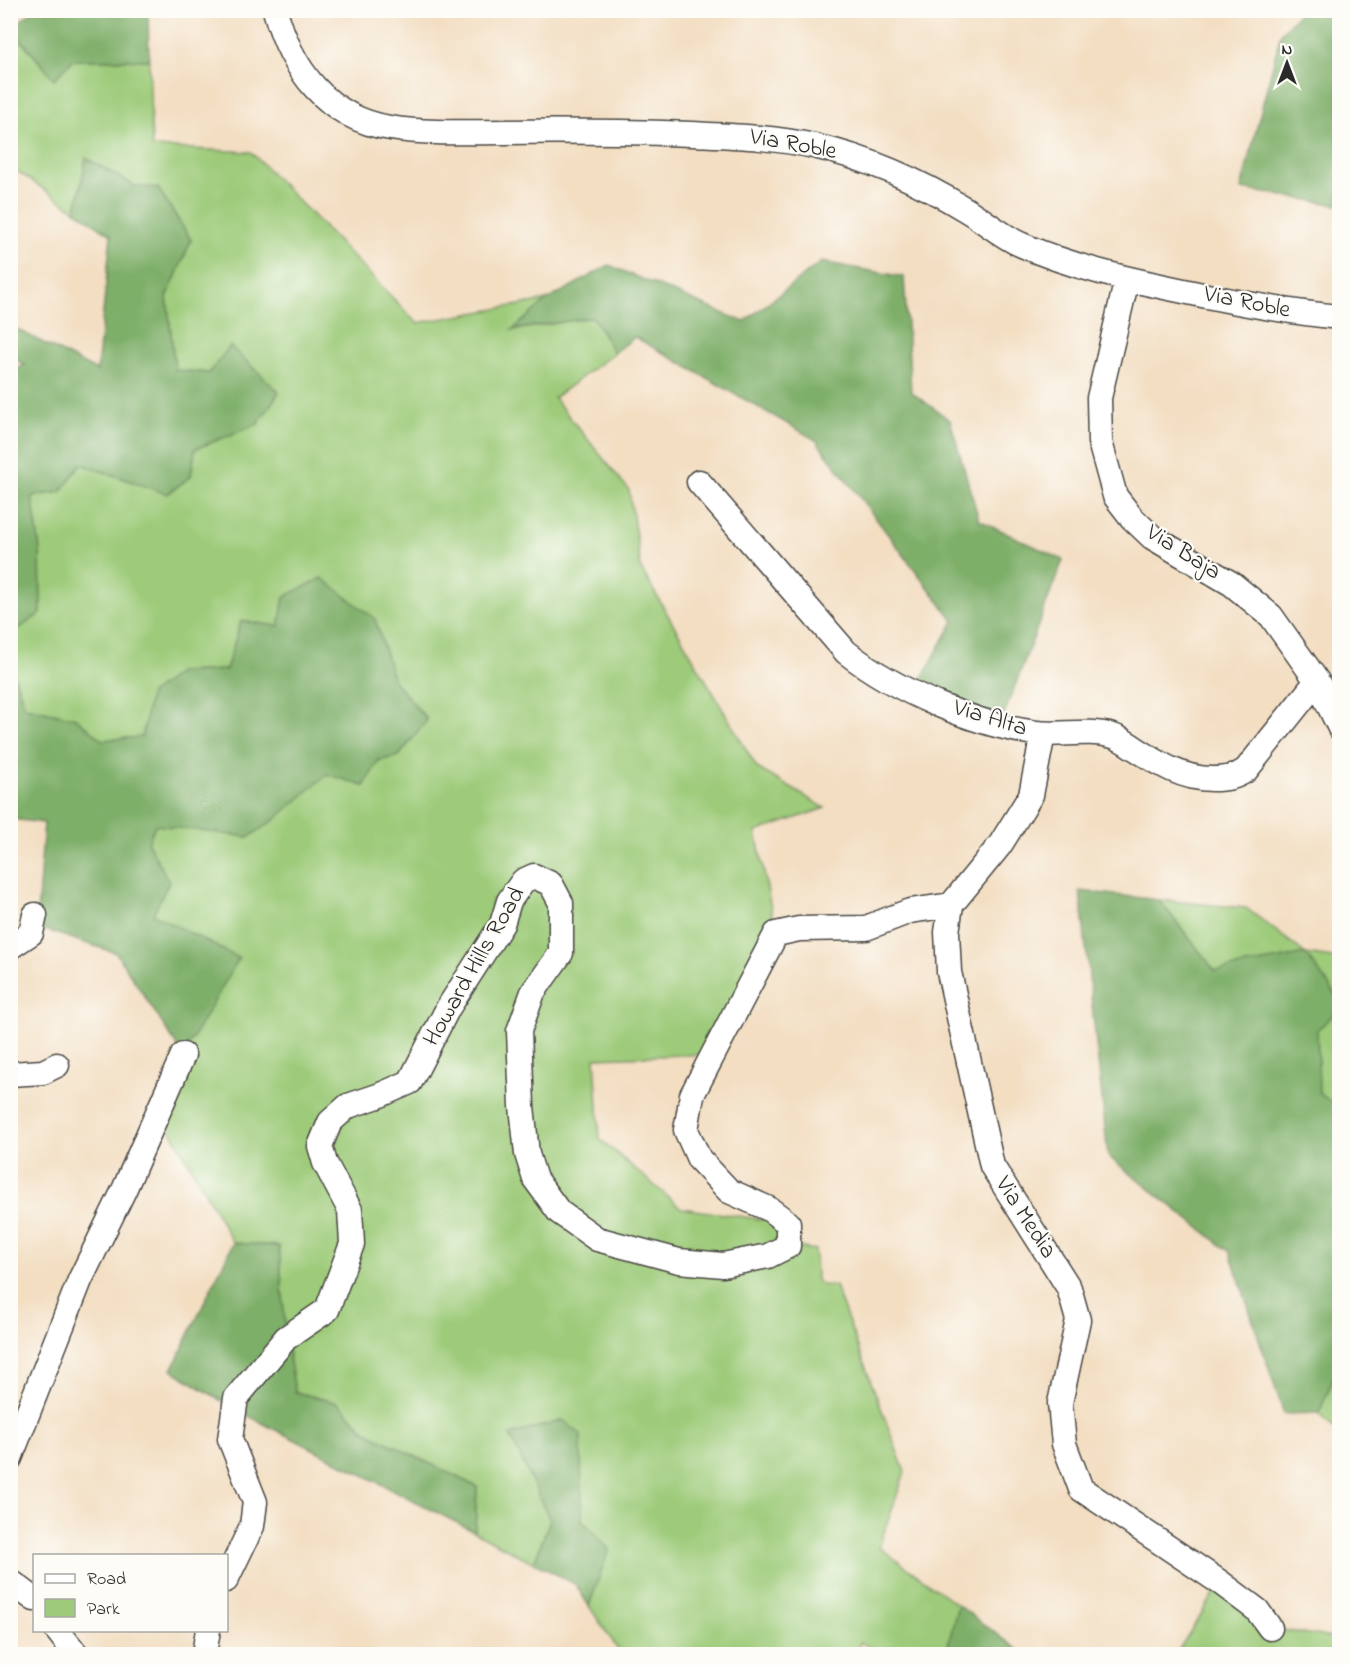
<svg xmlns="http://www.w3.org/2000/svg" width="1350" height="1665" font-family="'Indie Flower',sans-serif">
<rect width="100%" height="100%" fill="#fdfcf7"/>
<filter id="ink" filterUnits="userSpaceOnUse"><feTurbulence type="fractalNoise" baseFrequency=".0167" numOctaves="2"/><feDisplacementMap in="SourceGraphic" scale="12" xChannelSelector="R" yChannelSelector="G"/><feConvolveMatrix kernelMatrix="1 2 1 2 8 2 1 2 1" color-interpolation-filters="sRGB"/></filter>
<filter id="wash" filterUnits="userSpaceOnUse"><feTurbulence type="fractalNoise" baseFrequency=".008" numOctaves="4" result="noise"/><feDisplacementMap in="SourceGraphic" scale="24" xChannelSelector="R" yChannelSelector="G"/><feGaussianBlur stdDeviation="1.35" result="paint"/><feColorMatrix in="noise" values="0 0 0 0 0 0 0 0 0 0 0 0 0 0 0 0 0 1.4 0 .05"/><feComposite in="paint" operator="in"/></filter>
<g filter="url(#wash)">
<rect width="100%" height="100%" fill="#f3dec2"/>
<path fill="#9dcb79" stroke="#647b52" stroke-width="1.5" d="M10 28 54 79 73 60H149L152 147 251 152 417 323 547 300 513 330 594 317 614 353 554 398 629 490 641 569 757 768 825 808 756 832 776 934 714 1054 595 1058 600 1139 681 1208 788 1223 789 1246 815 1250 816 1280 822 1285 835 1286 905 1472 879 1547 958 1605 946 1654H884L860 1642 858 1654H621L589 1606 609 1549 582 1520 580 1434 563 1421 511 1435 550 1520 534 1563 475 1532 477 1487 368 1433 338 1403 295 1392 286 1338 279 1246 233 1243 159 1109 183 1055 153 913 169 882 148 843 155 824 249 837 277 818 327 773 364 786 378 761 399 756 427 719 394 681 375 619 279 626 241 621 226 670 180 672 142 737 102 740 76 718 25 707 11 666 10 634 41 613 40 551 32 496 61 492 81 464 168 494 191 476 195 449 258 424 209 373 175 370 167 297 191 240 158 188 135 186 86 159 76 211 11 167Z
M1159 900 1246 908 1306 954 1339 959V999L1305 954 1215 971Z
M1339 1010V1108L1319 1094 1317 1030Z
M1335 1374 1339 1379V1434L1319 1413Z
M1221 1583 1270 1628 1339 1639V1654H1176Z"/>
<path fill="#7eaf69" stroke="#546d4a" stroke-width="1.5" d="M33 11H148L149 60H73L54 79 11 28Z
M1301 11H1339V205L1241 189 1281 33Z
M86 158 135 186 158 188 191 240 167 297 175 370 209 373 230 346 279 392 258 424 195 449 191 476 167 494 81 464 61 492 32 496 40 551 41 613 11 634V372L25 365 11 356V326L97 371 111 235 76 211Z
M821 262 904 277 911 392 950 420 979 520 1063 560 1000 725 913 694 954 621 816 440 635 337 614 353 593 317 512 330 547 300 609 265 744 322Z
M322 578 375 619 394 681 427 720 399 756 378 761 364 786 327 774 277 818 249 837 155 825 148 843 169 882 153 914 239 958 183 1055 116 953 36 927 44 823 11 819 10 666 25 707 76 718 102 740 142 737 150 694 180 672 226 670 241 621 279 626 284 597Z
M1080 891 1159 900 1215 971 1306 954 1339 999V1010L1317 1030 1319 1093 1340 1108 1339 1379 1335 1374 1319 1413 1284 1414 1230 1252 1108 1156Z
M233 1243 279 1246 286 1338 295 1392 338 1403 368 1433 477 1487 475 1532 233 1408 172 1370Z
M563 1420 581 1435 582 1520 609 1549 589 1606 575 1584 534 1563 550 1520 510 1435Z
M958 1605 1024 1654H946Z"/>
</g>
<g filter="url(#ink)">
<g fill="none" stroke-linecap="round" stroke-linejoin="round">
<g stroke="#494642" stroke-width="27">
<path id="minor" d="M275 10C291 68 326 118 390 128 428 134 468 132 506 132 568 131 630 132 692 134 733 136 773 137 814 146 868 158 921 182 968 211 986 222 1003 237 1022 245 1072 267 1126 279 1179 290 1233 302 1285 312 1340 317
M1127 279 1099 398 1100 442 1115 496 1132 518 1152 537 1232 584 1271 616 1317 681 1340 728
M699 482 846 652C894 690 975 725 1036 733 1062 736 1088 729 1113 736 1120 738 1127 743 1133 747 1158 763 1182 779 1212 779 1224 779 1235 778 1246 770L1317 681
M1043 734 1031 795 1000 845 951 905 947 932 949 972 992 1166 1069 1288 1078 1320 1060 1403 1064 1444 1081 1489 1221 1583 1257 1610 1270 1628
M10 947 31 933 35 915
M10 1074 43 1072 57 1065
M10 1458 80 1280 124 1190 183 1055
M226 1580 252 1526 255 1502 230 1439 236 1398 286 1338 327 1310 352 1244 350 1210 325 1163 320 1146 330 1122 348 1106 378 1096 410 1082 448 1008 502 924 509 901 523 881 534 876 551 884 561 903V953L533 992 519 1031 522 1106 527 1154 535 1179 559 1212 597 1239 679 1261 723 1265 768 1256 788 1246V1223L769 1209 729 1191 699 1159 686 1130 692 1095 776 934 799 929 866 928 910 911 951 905
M10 1581 34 1599
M57 1630 76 1654
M204 1654 208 1630"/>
</g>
<use href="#minor" stroke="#fff" stroke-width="24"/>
</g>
</g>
<g text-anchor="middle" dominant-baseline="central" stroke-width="4.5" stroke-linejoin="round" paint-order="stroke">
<g font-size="24" fill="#2b2b2b" stroke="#fdfcf7">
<text transform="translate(793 145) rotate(10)">Via Roble</text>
<text transform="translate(1247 303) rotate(11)">Via Roble</text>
<text transform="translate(1183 553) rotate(32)">Via Baja</text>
<text transform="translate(990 719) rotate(17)">Via Alta</text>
<text transform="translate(475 967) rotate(-60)">Howard Hills Road</text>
<text transform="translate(1025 1218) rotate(57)">Via Media</text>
</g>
</g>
<rect width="1350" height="1665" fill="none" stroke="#fdfcf7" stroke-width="36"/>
<rect x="33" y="1554" width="195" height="78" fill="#fdfcf7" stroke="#a9a8a5" stroke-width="1.5"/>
<rect x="45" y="1574" width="30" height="9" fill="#ffffff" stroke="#a9a8a5" stroke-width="1.5"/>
<text x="87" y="1584" font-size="18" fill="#2b2b2b">Road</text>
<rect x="45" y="1599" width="30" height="18" fill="#9dcb79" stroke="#a9a8a5" stroke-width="1.5"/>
<text x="87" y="1614" font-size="18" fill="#2b2b2b">Park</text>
<g transform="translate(1287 63)" stroke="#fdfcf7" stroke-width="4.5" paint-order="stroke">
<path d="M0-4.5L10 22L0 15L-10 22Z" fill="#2b2b2b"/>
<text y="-9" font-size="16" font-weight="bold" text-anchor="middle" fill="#2b2b2b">N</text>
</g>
</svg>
